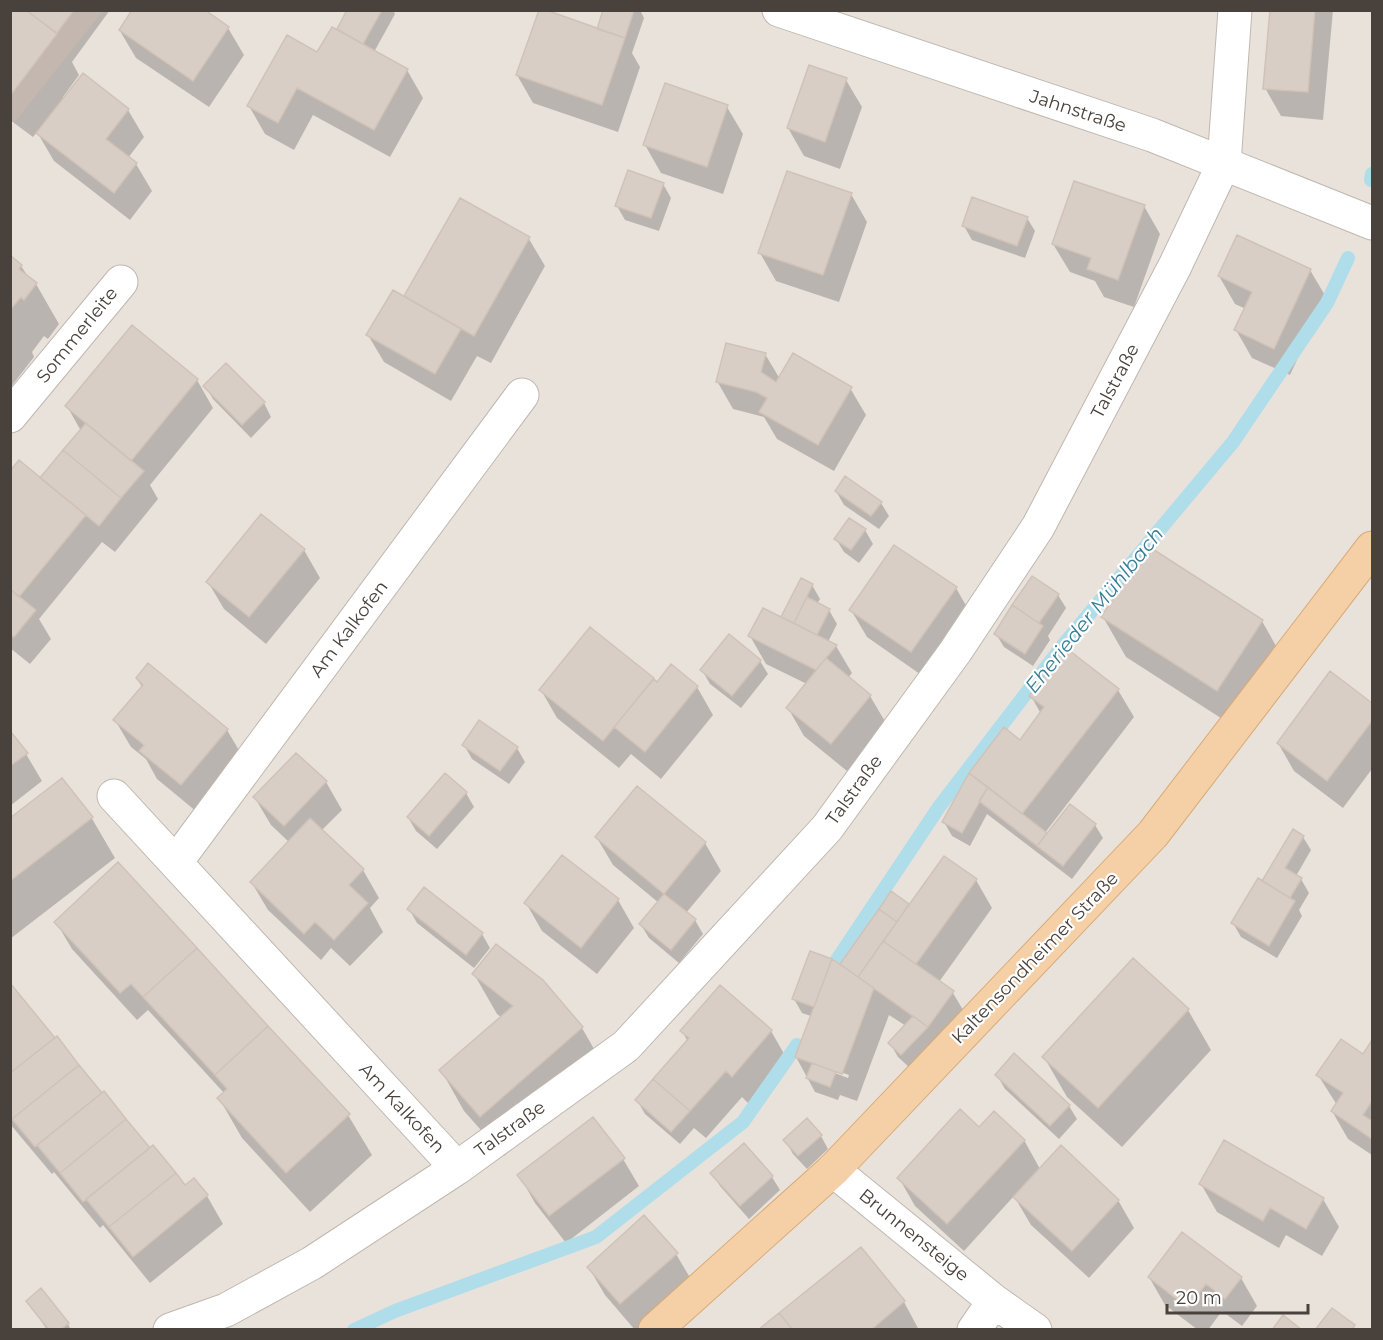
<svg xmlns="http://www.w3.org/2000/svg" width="1383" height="1340" font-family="Montserrat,sans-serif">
<rect width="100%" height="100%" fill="#f5f1ed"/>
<path fill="#e8e2db" d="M10 11H1372V1329H11Z"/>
<path fill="#f4e5db" d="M11 11H103L11 127Z"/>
<path fill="#0003" fill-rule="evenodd" d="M10 10H110L72 62 79 75 63 97 128 110 144 137 128 158 136 164 152 191 130 220 54 161 37 132 33 137 10 120Z
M349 10H393L395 14 374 52 407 70 423 98 390 157 313 115 294 150 265 134 249 106 318 54 341 33 338 29Z
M605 10H640L644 18 632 53 640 67 618 132 533 103 517 75 598 30Z
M1271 10H1333L1323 120 1281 116 1265 88Z
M228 28 244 55 209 107 136 58 120 31Z
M846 80 862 107 840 169 804 156 788 128Z
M727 107 743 134 723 194 661 173 645 145Z
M663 184 671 198 659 231 625 220 617 206Z
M851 194 867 222 839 302 776 281 760 253Z
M460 200 529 239 545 266 491 363 477 356 451 401 384 362 368 335 405 298Z
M1144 206 1160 234 1134 307 1104 297 1095 281 1070 272 1053 244Z
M1027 218 1035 231 1025 258 972 240 964 226Z
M10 257 21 266 29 278 36 284 59 324 48 339 44 336 32 352 34 357 10 388Z
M1310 270 1326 297 1290 375 1252 358 1236 330 1246 309 1235 304 1219 276Z
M132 327 197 380 213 408 150 485 158 499 115 552 102 542 39 619 51 639 30 664 10 648V473L41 480 81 431 67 406Z
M765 354 780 379 850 388 866 415 834 471 777 439 764 417 733 409 717 381Z
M205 386 264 403 271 417 251 438 213 399Z
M836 491 881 503 889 516 879 529 844 505Z
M865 530 873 544 859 563 844 552 836 539Z
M304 550 320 578 266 644 224 609 208 582Z
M1033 578 1058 595 1066 608 1048 636 1050 640 1033 666 1004 647 996 634Z
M812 585 820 599 817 604 829 610 837 624 828 642 836 646 852 673 848 678 870 696 886 723 847 771 804 736 788 708 807 684 766 664 750 636 785 620 783 617Z
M956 588 972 616 927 679 867 637 851 610Z
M1103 617 1262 621 1285 662 1241 731 1126 657Z
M590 629 658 684 671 667 697 687 713 715 661 779 631 754 619 768 557 718 541 690Z
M760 661 768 674 741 708 710 684 702 670Z
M1330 673 1372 704V769L1343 808 1294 771 1278 743Z
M137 679 227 730 243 757 197 812 157 779 146 759 131 747 115 720 142 687Z
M1118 690 1134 717 1041 838 1044 840 1095 825 1103 838 1072 879 987 814 970 846 952 836 944 822 1020 742 1041 714 1031 696Z
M10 733 26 754 42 781 10 806Z
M464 745 517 748 525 762 509 784 472 759Z
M296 755 326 782 342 810 321 831 363 870 379 898 370 908 383 932 350 966 331 948 321 960 268 910 252 883 290 843 271 825 255 798Z
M446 775 466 793 474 807 437 849 416 831 408 817Z
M91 817 115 858 10 939V820Z
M1303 837 1311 850 1296 876 1301 879 1309 893 1299 910 1302 916 1277 958 1241 937 1233 923 1262 883Z
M597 838 705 843 721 871 686 913 695 920 703 934 679 963 649 938 641 925 659 903 613 865Z
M976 880 992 908 939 982 953 993 969 1020 910 1068 898 1057 890 1043 906 1026 889 1015 857 1101 840 1095 838 1100 815 1092 796 1057 811 1016 802 1013 794 999 845 970 841 964 908 905 909 907ZM851 970 863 982 851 974ZM817 1064 849 1075 848 1078 816 1066Z
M618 900 634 928 597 974 542 931 526 903Z
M409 909 482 934 490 948 474 968 417 923Z
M56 922 348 1115 372 1155 310 1212 242 1138 219 1098 224 1093 148 1010 137 1020 72 949Z
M474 974 542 981 582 1028 605 1068 504 1156 464 1111 441 1070 502 1018 497 1014Z
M10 985 54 1039 150 1150 185 1187 207 1196 223 1224 150 1283 103 1225 100 1228 54 1172 52 1174 10 1124Z
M720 987 771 1031 787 1059 748 1103 742 1097 706 1138 694 1128 680 1144 645 1114 637 1100 688 1042 682 1031Z
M1188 1010 1211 1050 1122 1147 1067 1097 1044 1057Z
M1372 1042V1155L1348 1139 1332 1111 1337 1105 1318 1075 1363 1056Z
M997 1075 1069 1106 1077 1119 1059 1139 1005 1089Z
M979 1129 1024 1140 1040 1169 1118 1200 1134 1228 1089 1278 1031 1225 1014 1196 964 1251 915 1206 899 1178Z
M821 1136 828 1149 807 1169 793 1154 785 1140Z
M623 1159 639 1186 566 1243 535 1203 519 1175Z
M712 1173 772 1177 780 1190 749 1219 720 1186Z
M1201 1184 1323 1199 1339 1227 1322 1256 1286 1235 1279 1248 1217 1212Z
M861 1249 904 1302 919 1330H761Z
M676 1254 692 1281 638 1330H635L605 1295 589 1268Z
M1149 1277 1241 1278 1257 1306 1242 1326 1222 1311 1208 1330H1198L1165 1305Z
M28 1301 68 1324 71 1330H47Z"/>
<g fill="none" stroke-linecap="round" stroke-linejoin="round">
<path stroke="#b0ddea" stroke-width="14" d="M1371 180 1372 174
M837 960 939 807 1064 644 1233 442 1327 303 1348 258
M354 1330 395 1311 596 1237 743 1122 797 1045"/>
</g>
<path fill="#d9cec6" stroke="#d0c2b7" stroke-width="1.5" d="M10 10H26L57 34 10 96Z
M26 10H74L57 33Z
M132 10H205L229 27 193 81 119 30Z
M347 10H382L363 44 337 29Z
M539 10H546L625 38 602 105 516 75Z
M603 10H634L625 38 597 29Z
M1270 10H1315L1308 92 1263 89Z
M332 27 408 69 374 130 297 88 278 123 247 106 287 35 317 52Z
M809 65 847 78 825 142 787 128Z
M83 73 129 109 106 139 137 163 114 193 36 133Z
M665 83 728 105 707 167 643 145Z
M628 170 664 183 651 218 615 206Z
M787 171 852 193 823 275 758 253Z
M1074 181 1145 205 1118 280 1087 269 1091 258 1052 244Z
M972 197 1028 217 1017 246 962 226Z
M460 198 530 237 474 336 404 296Z
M1237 235 1311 269 1274 349 1234 330 1252 292 1218 276Z
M10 255 22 265 19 269 37 283 24 300 21 297 10 310Z
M393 290 461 329 435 374 366 335Z
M132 325 198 379 131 461 65 406Z
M726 343 766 353 761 372 776 382 793 353 852 387 818 445 759 412 767 398 756 392 716 382Z
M226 363 265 402 242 425 203 386Z
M86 423 144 471 121 498 63 450Z
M63 450 121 498 99 526 40 478Z
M19 460 86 515 19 597 10 589V471Z
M845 476 882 502 871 516 835 491Z
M261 514 305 549 249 617 206 582Z
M849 518 866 529 851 550 834 539Z
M894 545 957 587 911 652 849 610Z
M1148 546 1263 620 1217 691 1101 617Z
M1032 576 1059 594 1039 623 1012 605Z
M801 578 813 584 794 623 781 617Z
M10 589 36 610 14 637 10 635Z
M807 597 830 609 817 635 794 623Z
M1012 605 1043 626 1025 654 994 634Z
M763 608 837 645 816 670 748 636Z
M590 627 654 678 603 741 539 690Z
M729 634 761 660 732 696 700 670Z
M1066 648 1119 689 1022 814 969 773 1004 727 1020 740 1044 707 1029 696Z
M826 658 871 695 831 744 786 708Z
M148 663 228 729 181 785 139 751 144 745 113 720 143 685 136 678Z
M671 664 698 686 645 752 614 727 654 679 657 682Z
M1330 671 1372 703V721L1327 781 1277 743Z
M479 720 518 747 500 771 462 745Z
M10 731 28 753 10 766Z
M296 753 327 781 284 826 253 797Z
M445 773 467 792 429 836 407 817Z
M969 773 988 787 962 833 942 822Z
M62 778 93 817 10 881V818Z
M637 786 706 842 664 894 595 837Z
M988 787 1047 833 1037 846 979 801Z
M1070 804 1096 824 1063 866 1037 846Z
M310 818 364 869 349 885 368 903 334 940 315 922 304 934 250 882Z
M1293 829 1304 836 1285 868 1302 878 1290 898 1262 881Z
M562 855 619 899 581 948 524 903Z
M944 856 977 879 916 964 883 941Z
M118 862 197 948 143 997 131 984 120 993 54 922Z
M1258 878 1295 901 1269 946 1231 923Z
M424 887 483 933 466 955 407 909Z
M891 891 909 904 897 922 879 909Z
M664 894 696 919 671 950 639 924Z
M879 909 897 922 858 977 840 964Z
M883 941 954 991 928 1027 858 977Z
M496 944 543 980 583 1027 480 1117 439 1070 513 1006 472 974Z
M197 948 268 1026 215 1075 143 997Z
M810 951 832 959 814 1007 792 999Z
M1133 958 1189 1009 1098 1108 1042 1057Z
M832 959 874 988 842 1074 795 1057Z
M10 983 55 1038 10 1073Z
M720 985 772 1030 732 1077 726 1071 690 1111 653 1079 689 1038 680 1031Z
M913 1016 928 1027 901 1055 888 1043Z
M268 1026 350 1114 286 1173 217 1098 227 1089 215 1075Z
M57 1036 79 1065 12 1119 10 1117V1073Z
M1341 1039 1363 1054 1372 1040V1101L1363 1115 1372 1121V1139L1331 1111 1343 1093 1316 1075Z
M1014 1053 1070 1105 1050 1126 995 1075Z
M812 1063 836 1072 830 1087 806 1078Z
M79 1065 102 1093 35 1147 12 1119Z
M653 1079 690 1111 671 1132 635 1100Z
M104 1091 126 1119 60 1173 37 1145Z
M960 1109 979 1127 994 1111 1025 1140 947 1224 897 1178Z
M593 1117 625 1158 549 1216 517 1175Z
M807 1118 822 1135 798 1156 783 1140Z
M126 1119 150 1148 83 1202 60 1173Z
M1224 1140 1324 1198 1306 1229 1270 1208 1263 1221 1199 1184Z
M744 1143 773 1176 740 1206 710 1173Z
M153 1145 176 1173 109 1227 86 1199Z
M1061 1145 1119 1200 1072 1251 1013 1197Z
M176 1173 185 1185 194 1178 208 1195 133 1257 109 1227Z
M644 1215 678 1253 620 1304 587 1267Z
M1182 1232 1242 1277 1225 1299 1206 1284 1188 1308 1148 1277Z
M861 1247 905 1301 871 1330H793L779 1313Z
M41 1288 69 1323 60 1330H49L26 1301Z
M1332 1308 1355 1325 1352 1330H1315Z
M779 1313 793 1330H758Z
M1283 1315 1302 1330H1272Z"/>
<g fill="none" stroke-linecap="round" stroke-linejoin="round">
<g stroke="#c0b7b0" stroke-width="35">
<path id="minor" d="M779 10 1152 135 1372 223
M10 416 121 282
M114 796 457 1168
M176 862 522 395
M833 1170 994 1301 1035 1330
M170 1330 226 1310 312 1263 457 1168 626 1046 827 828 955 652 1038 527 1175 266 1224 163 1235 10
M974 1330 994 1301"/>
</g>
<g stroke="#d9aa76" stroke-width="35">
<path id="major" d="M655 1330 833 1170 1153 834 1372 548"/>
</g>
<use href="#minor" stroke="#fff" stroke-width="33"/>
<use href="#major" stroke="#f5d0a6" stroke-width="33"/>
</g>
<g text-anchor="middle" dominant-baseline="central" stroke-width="4.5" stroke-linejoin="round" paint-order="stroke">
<g font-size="18" fill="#49413b" stroke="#fff">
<text transform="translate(1078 111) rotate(18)">Jahnstraße</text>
<text transform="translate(77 335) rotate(-51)">Sommerleite</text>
<text transform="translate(1115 381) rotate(-62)">Talstraße</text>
<text transform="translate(349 629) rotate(-53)">Am Kalkofen</text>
<text transform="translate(854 790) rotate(-54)">Talstraße</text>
<text transform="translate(1035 958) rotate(-46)">Kaltensondheimer Straße</text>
<text transform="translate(402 1108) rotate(47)">Am Kalkofen</text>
<text transform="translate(510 1129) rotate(-36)">Talstraße</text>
<text transform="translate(914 1235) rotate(39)">Brunnensteige</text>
</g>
<g font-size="20" font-style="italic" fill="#367d95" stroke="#fff">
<text transform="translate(1094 610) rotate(-51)">Eherieder Mühlbach</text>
</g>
</g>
<rect width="1383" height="1340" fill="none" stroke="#49413b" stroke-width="24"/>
<path d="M1167 1304v9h141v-9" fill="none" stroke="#49413b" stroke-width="3"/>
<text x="1176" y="1304" font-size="18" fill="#49413b" stroke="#ffffff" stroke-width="4.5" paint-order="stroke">20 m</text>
</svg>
